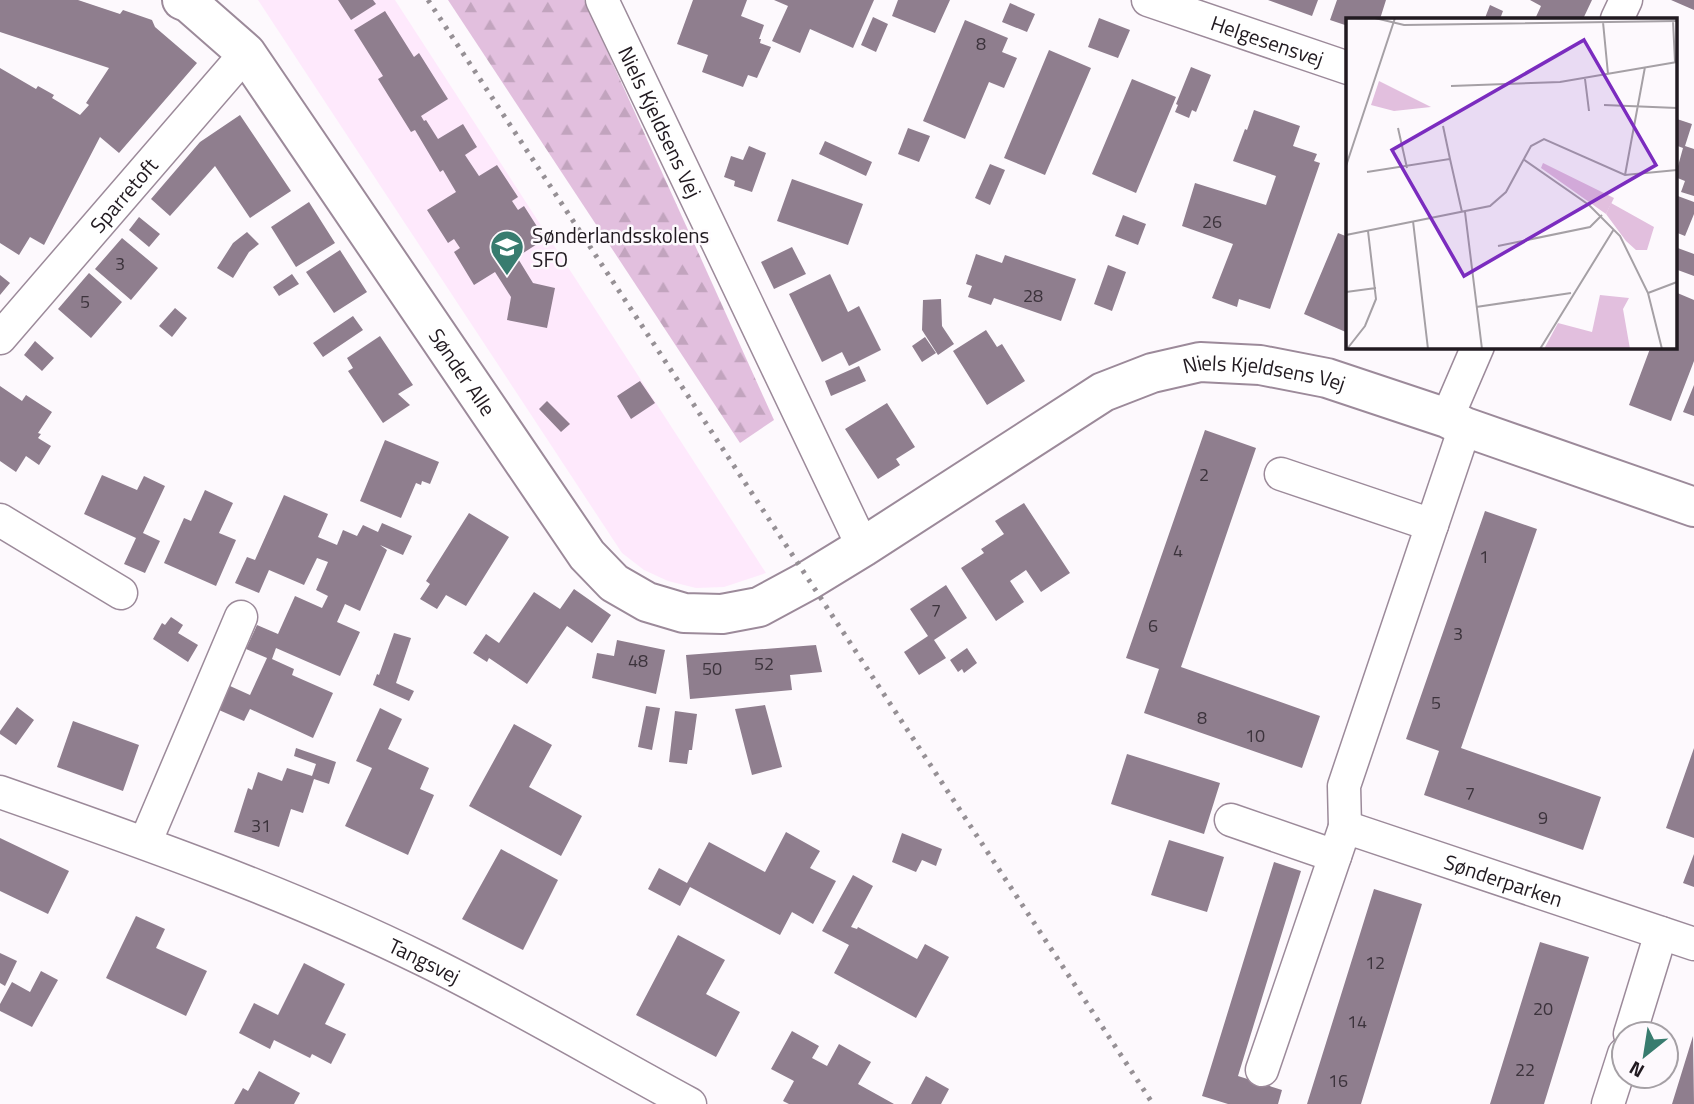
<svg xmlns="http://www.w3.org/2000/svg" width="1694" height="1104" font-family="'Titillium Web',sans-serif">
<defs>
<pattern id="forest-firs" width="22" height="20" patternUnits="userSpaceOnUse" patternTransform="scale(1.75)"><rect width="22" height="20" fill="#e2bfde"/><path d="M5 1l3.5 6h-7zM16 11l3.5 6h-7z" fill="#c2a4be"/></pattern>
</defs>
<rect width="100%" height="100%" fill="#fdf9fd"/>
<path fill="#fee9fc" d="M258 0H395L766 573 724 587 696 588 668 581 644 570 622 553Z"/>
<path fill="url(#forest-firs)" d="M448 0H584L774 420 740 443Z"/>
<path fill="#8f7e8e" d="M0 0H78L120 14 123 10 152 20 155 27 197 63 119 153 100 137 44 245 30 237 19 255 0 243V68L36 89 38 86 54 95 52 98 80 115 89 105 86 103 109 68 0 32Z
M338 0H373L376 4 351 20Z
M693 0H747L741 16 764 25 759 39H761L760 43 771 47 757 78 748 75 743 87 702 72 708 55 677 44Z
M774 0H874L853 48 810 29 800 53 772 41 788 6Z
M898 0H950L935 33 892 16Z
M1268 0H1318L1312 16Z
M1337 0H1386L1380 19H1348V26L1330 20Z
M1530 0H1592L1583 19H1535L1541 6Z
M1671 0H1694V10Z
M1010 3 1035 14 1027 32 1002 22Z
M1490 5 1503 11 1500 19 1485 18Z
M385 11 414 57 419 53 448 99 421 116 424 121 426 120 438 139 463 124 477 147 465 155 479 176 497 165 518 197 512 201 518 210 524 206 545 239 517 257 533 283 555 288 547 328 507 320 511 297 495 272 474 285 454 252 460 248 454 239 448 243 427 210 456 192 443 170 440 172 415 130 411 132 378 79 383 76 354 30Z
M873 17 888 24 876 52 861 45Z
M1099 18 1130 30 1118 58 1088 47Z
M965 20 1008 38 1002 52 1017 58 1004 88 989 82 965 139 923 121Z
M1049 50 1091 68 1045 175 1004 158Z
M1191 67 1211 75 1196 112 1192 110 1189 118 1175 112 1178 105 1176 104Z
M1132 79 1176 97 1136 193 1092 174Z
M1254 110 1300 126 1293 146 1317 154 1314 161 1320 163 1270 309 1239 299 1237 307 1212 298 1233 244 1182 226 1195 183 1266 205 1276 176 1233 161 1245 129 1247 130Z
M240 115 291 191 250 218 215 166 170 216 151 199 200 142Z
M1675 115 1678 116 1677 119 1692 124 1685 146 1694 149V196L1681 192 1685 181 1675 177 1683 148 1675 145Z
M908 128 930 136 919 162 898 154Z
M825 141 872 162 866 176 819 154Z
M749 146 766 153 752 192 734 186 735 181 724 177 731 156 743 160Z
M990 164 1005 170 990 205 975 198Z
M792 179 863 204 848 245 777 221Z
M1675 195 1694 202V214L1685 236 1675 232Z
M309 202 335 243 296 267 271 227Z
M1123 215 1146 224 1138 245 1115 236Z
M139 217 160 234 149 247 129 230Z
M247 232 259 244 249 252 233 278 217 268 233 243Z
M1338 233 1348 237V333L1304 314Z
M122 238 158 268 131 300 95 269Z
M792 247 806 274 774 289 761 262Z
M1675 247 1694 254V276L1675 269Z
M340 250 367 292 334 313 306 272Z
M976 254 1002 263 1005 255 1076 279 1061 321 994 298 991 305 968 297 972 286 966 284Z
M1108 265 1126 272 1112 311 1094 304Z
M89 273 122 302 91 338 58 309Z
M292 274 299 284 279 296 273 287Z
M830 274 848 312 859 306 881 350 849 366 842 352 822 362 789 294Z
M0 275 10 283 0 295Z
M1675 292 1694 300V361L1671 421 1629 405 1651 346H1675Z
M941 299 942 326 954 344 938 355 922 330 923 300Z
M175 308 187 318 172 337 159 326Z
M353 316 363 330 323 357 313 343Z
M986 330 997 347 1002 344 1025 381 987 405 953 351Z
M380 336 413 385 398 394 410 405 383 423 348 371 353 368 347 358Z
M925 337 936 353 922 362 912 346Z
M35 341 54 358 42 371 24 355Z
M859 366 866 381 831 396 825 381Z
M640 381 655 403 631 419 617 396Z
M1694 385V416L1683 412Z
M0 386 22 401 26 395 52 412 38 433 41 434 38 438 51 446 39 465 26 456 16 472 0 461Z
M547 401 570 424 561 432 539 409Z
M887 403 915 447 896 459 900 465 878 479 845 429Z
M1205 430 1256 448 1181 667 1320 716 1302 768 1144 713 1159 669 1126 658Z
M385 440 439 462 430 484 422 481 421 485 416 483 401 518 360 501Z
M102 475 137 490 144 476 165 486 143 533 160 541 145 573 124 564 136 538 84 514Z
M205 490 233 503 219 533 236 540 216 586 164 563 184 518 191 521Z
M284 495 328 514 318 537 337 545 343 530 357 536 363 525 378 532 382 523 412 536 403 555 380 545 387 550 360 611 345 604 337 622 360 632 340 676 276 648 272 659 294 669 292 675 333 693 313 738 250 709 244 721 219 710 230 686 250 695 267 658 246 649 257 625 278 634 295 596 322 608 328 596 316 590 328 562 317 558 304 585 269 570 259 593 235 583 247 557 255 560Z
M1024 503 1070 573 1041 592 1026 570 1010 581 1024 602 996 621 961 568 984 553 981 549 1004 534 995 521Z
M1485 511 1537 529 1461 748 1601 797 1583 850 1424 795 1439 751 1406 739Z
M469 513 509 537 466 606 446 595 437 609 420 599 430 584 426 581Z
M946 585 967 618 934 640 946 658 919 675 904 652 928 636 910 609Z
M574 589 611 615 592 643 567 626 527 684 489 658 487 662 473 653 486 634 499 643 534 592 560 609Z
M171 617 183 625 178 633 198 645 188 662 153 639 162 623 165 625Z
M394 633 411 638 396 683 414 691 409 701 373 685 377 674 379 675Z
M617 640 665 650 656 694 592 678 597 653 614 656Z
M816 645 822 672 790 675 792 690 690 699 686 655Z
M967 648 977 663 964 673 962 669 958 672 950 660Z
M765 705 782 767 752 775 735 709Z
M646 706 660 708 652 750 638 747Z
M17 707 34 720 16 745 0 734V731Z
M380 708 402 719 388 749 429 768 420 789 434 795 408 855 345 826 372 768 356 761Z
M675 711 697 714 692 750H689L687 764 669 762Z
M73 721 139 745 123 791 57 767Z
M514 724 552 745 529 787 582 816 561 856 469 806Z
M296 748 336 762 329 784 314 779 303 813 291 809 279 847 234 832 248 788 252 790 258 772 282 781 287 768 312 776 316 764 294 756Z
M1694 748V838L1666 828Z
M1127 754 1220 783 1204 834 1111 804Z
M786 832 820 851 810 868 836 881 813 924 792 912 780 935 690 887 680 906 648 889 659 868 687 883 709 842 765 872Z
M902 833 942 849 936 866 922 860 916 872 892 862Z
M0 838 69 871 48 914 0 891Z
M1169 840 1224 857 1207 912 1151 895Z
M501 849 558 880 523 950 462 919Z
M1694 854V887L1683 883Z
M1274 862 1301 871 1238 1076 1282 1090 1278 1104H1228L1202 1096Z
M853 875 873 886 851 927 857 929 858 927 917 959 925 944 949 957 916 1018 834 973 849 945 822 931Z
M1374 889 1422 904 1361 1104H1307Z
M136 916 165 929 156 948 207 971 186 1016 106 978Z
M678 935 725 960 706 994 740 1012 716 1057 636 1015Z
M1540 942 1589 957 1544 1104H1490Z
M0 953 17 961 5 986 0 983Z
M304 963 345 984 325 1024 346 1034 331 1064 312 1054 310 1058 274 1040 270 1049 239 1033 254 1003 278 1015Z
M41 971 58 980 32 1027 0 1011V1004L12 982 30 992Z
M792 1031 819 1046 812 1058 827 1066 839 1044 871 1062 858 1084 894 1104H789L783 1101 794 1081 771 1069Z
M1693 1036 1694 1104H1672Z
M259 1071 300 1093 294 1104H234L243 1088 248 1091Z
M926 1076 949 1089 941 1104H911Z"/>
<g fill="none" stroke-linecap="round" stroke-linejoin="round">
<g stroke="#9c8a9a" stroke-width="35">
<g id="street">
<path id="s1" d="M602 0 863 547"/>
<path id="s2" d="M1148 0 1348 68"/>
<path d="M1617 19 1626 0"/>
<path id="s3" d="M0 338 246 53"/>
<path d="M1447 418 1478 346"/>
<path d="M1281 474 1432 525"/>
<path d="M0 520 121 593"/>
<path id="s4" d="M0 792C143 842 288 893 424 960 514 1004 601 1056 690 1104"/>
<path d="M1231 820 1335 856"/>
<path d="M1345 827 1344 786 1465 427"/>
<path d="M145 843 241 617"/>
<path d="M1630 1034 1661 933"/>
<path id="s5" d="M1262 1070 1345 827 1694 944"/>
<path d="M1608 1104 1624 1054"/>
</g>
</g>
<g stroke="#9c8a9a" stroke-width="42">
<g id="secondary">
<path id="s6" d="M182 0 189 3 246 53 587 555 614 583 647 602 684 613 722 614 759 607 809 580 863 547 1103 392 1152 373 1200 362 1260 365 1327 378 1447 418 1465 427 1694 507"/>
</g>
</g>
<use href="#street" stroke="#fff" stroke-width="32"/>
<use href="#secondary" stroke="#fff" stroke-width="38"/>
<path stroke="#969095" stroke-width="5" stroke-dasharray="3.5 7" stroke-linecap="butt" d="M428 0 1153 1104"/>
</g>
<defs>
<g id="school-pin" transform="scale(1.75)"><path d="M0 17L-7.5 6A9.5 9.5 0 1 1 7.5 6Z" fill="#387c6f" stroke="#fdf9fd"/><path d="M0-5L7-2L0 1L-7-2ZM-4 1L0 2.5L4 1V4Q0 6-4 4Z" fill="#fff"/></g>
</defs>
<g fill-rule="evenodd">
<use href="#school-pin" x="507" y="247"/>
</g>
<g text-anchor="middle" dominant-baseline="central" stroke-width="5" stroke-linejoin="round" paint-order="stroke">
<g font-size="18" fill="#3c333c">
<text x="981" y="43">8</text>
<text x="1212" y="221">26</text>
<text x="120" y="263">3</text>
<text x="1033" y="295">28</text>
<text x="85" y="301">5</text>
<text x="1204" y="474">2</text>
<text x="1178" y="550">4</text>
<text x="1484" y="556">1</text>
<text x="936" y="610">7</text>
<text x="1153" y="625">6</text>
<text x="1458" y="633">3</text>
<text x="638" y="660">48</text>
<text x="764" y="663">52</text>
<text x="712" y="668">50</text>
<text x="1436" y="702">5</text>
<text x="1202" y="717">8</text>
<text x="1255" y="735">10</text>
<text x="1470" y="793">7</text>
<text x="1543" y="817">9</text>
<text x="261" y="825">31</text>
<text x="1375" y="962">12</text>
<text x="1543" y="1008">20</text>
<text x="1357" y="1021">14</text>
<text x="1525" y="1069">22</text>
<text x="1338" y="1080">16</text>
</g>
<g font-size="21" fill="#211a20" stroke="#fdf9fd">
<text stroke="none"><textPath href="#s2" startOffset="126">Helgesensvej</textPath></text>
<text stroke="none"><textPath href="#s1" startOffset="135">Niels Kjeldsens Vej</textPath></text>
<text stroke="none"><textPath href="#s3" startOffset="189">Sparretoft</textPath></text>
<text stroke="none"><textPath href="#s6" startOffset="469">Sønder Alle</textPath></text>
<text stroke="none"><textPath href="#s6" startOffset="1454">Niels Kjeldsens Vej</textPath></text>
<text stroke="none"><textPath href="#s5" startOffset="424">Sønderparken</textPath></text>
<text stroke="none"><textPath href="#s4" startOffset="457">Tangsvej</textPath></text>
</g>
<g font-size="21" fill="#211a20" stroke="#fdf9fd" text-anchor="start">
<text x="532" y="235">Sønderlandsskolens<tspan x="532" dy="24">SFO</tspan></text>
</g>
</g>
<g transform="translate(1346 18)">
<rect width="331" height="331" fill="#fdf9fd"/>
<path d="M265 185 308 209 301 232H290L280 223 260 196ZM254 277 283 280 277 291 284 331H198L212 305 246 314Z" fill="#e2bfde"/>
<path d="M33 63 85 89 48 93 25 87ZM197 145 268 180 260 196 195 150Z" fill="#e2bfde"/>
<path fill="none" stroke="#a5a0a5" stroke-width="2" d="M29 0 58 7 331 3M327 3 329 44M257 4 262 56M239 61 243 93M105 68 214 64 331 44M258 87 331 90M52 110 61 150M104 141 116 194M177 141 243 187 274 218 302 275 316 331M0 148 49 0M21 154 104 141 97 108M279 157 299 49M119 194 136 331M67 203 82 331M0 217 144 188 160 174 185 128 198 121 279 157 331 152M152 228 244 209 256 197M0 274 30 270M302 275 331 264M130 289 225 275M1 331 19 308 30 281 22 213M194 331 268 211"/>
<path fill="#7b2cbf" fill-opacity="0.15" stroke="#7b2cbf" stroke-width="3.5" d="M238 22 310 147 118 258 46 132Z"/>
<rect width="331" height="331" fill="none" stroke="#211a20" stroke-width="3.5"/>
</g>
<g transform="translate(1645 1055) rotate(210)"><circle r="33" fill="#fdf9fd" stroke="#a5a0a5" stroke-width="2"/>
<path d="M0-5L12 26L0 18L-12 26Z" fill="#387c6f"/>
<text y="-10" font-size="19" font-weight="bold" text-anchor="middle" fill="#211a20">N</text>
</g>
</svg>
